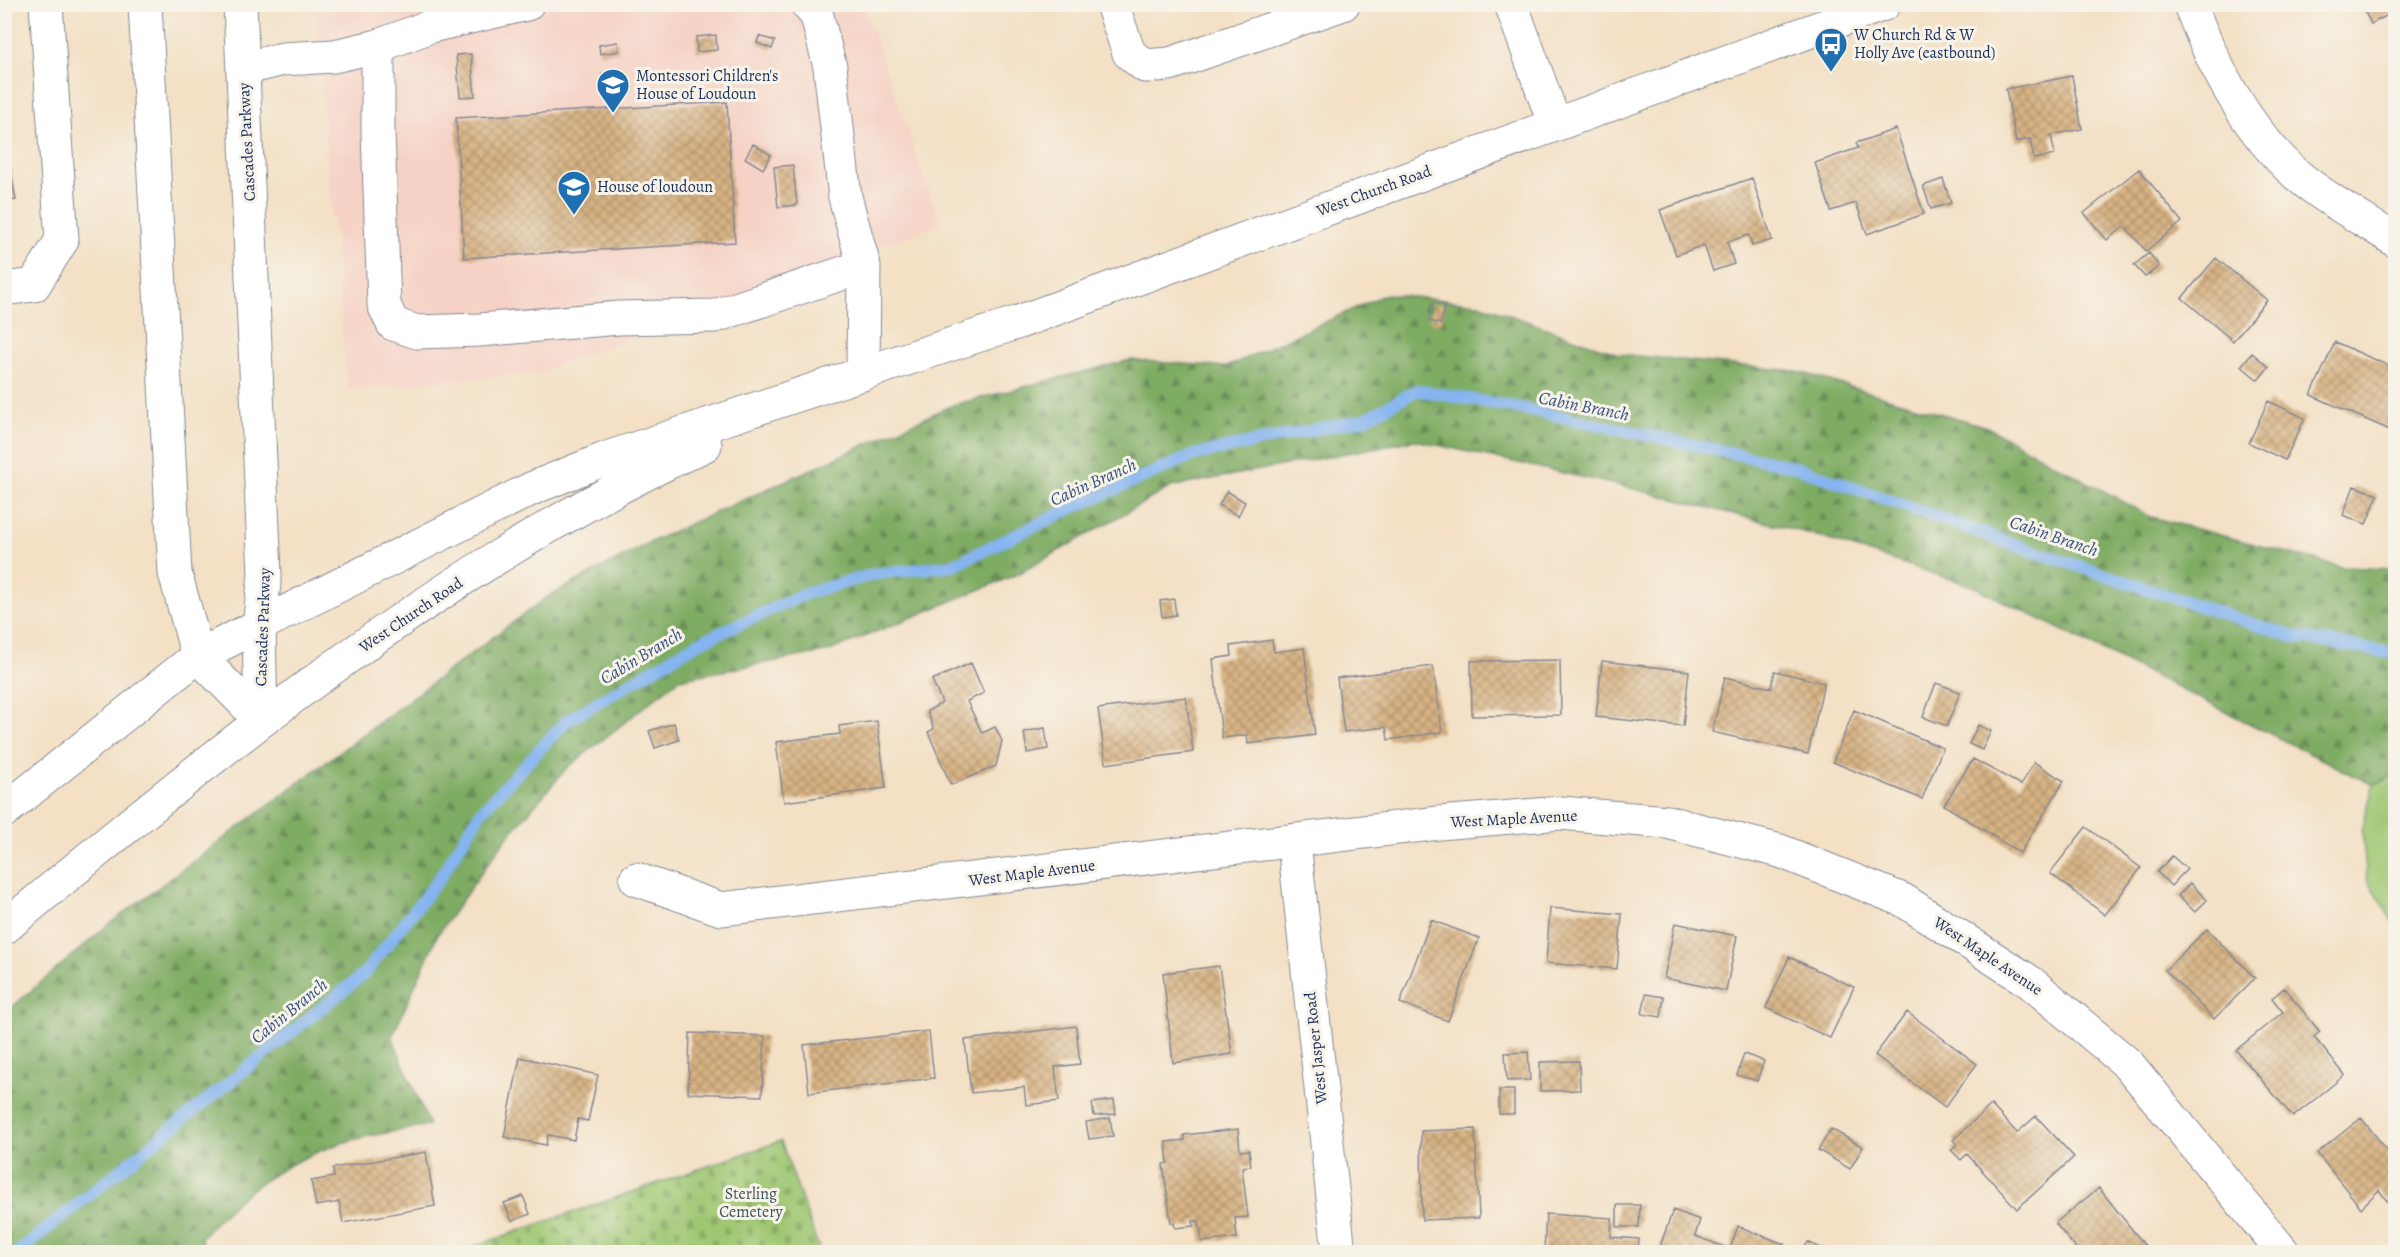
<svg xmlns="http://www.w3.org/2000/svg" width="2400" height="1257" font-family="Alegreya,serif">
<defs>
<pattern id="forest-firs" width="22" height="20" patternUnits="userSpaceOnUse" patternTransform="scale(1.5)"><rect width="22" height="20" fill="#7fac64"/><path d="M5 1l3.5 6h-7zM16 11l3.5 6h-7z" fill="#678c56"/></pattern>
<pattern id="cemetery-stones" width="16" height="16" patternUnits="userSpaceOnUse" patternTransform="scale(1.5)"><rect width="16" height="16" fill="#9fc772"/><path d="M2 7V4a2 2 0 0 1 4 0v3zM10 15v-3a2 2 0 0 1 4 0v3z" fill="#88ab65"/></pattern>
<pattern id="building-cross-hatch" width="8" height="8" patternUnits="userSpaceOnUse" patternTransform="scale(1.5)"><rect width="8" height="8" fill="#d8b383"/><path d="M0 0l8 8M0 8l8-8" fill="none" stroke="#ae926e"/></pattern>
</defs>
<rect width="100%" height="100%" fill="#f7f3e8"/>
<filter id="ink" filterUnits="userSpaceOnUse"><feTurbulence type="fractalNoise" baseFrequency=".0167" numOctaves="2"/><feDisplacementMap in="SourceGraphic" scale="12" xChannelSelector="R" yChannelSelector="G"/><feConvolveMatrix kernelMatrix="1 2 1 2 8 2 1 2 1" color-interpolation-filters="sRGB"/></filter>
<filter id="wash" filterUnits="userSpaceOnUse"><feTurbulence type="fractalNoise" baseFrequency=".008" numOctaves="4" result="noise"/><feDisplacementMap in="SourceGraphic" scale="24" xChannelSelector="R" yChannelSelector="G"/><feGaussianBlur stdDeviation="1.35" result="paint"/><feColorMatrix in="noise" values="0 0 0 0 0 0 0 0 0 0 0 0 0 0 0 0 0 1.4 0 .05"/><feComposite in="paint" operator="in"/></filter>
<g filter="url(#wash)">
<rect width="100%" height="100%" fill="#f3e0c5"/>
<path fill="#f6d1c5" d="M314 5H864L940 224 535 373 347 389Z"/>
<path fill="url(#forest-firs)" stroke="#4d6e61" stroke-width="1.5" d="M1386 294 1479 304 1618 354 1796 371 1987 427 2151 517 2341 567 2395 569V775L2373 785 1975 587 1808 533 1630 488 1415 440 1171 487 1018 574 829 651 679 679 566 769 504 841 438 934 392 1037 429 1125C397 1132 361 1135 330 1147 277 1167 237 1195 201 1238L205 1252H5L4 1014 108 925 547 597 657 539 953 405 1130 360 1227 367Z"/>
<path fill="url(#cemetery-stones)" stroke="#5d7b68" stroke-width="1.5" d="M781 1141 820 1252H457Z"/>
<path fill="#9fc772" stroke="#5d7b68" stroke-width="1.5" d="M2395 775V926L2367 879 2362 831 2373 785Z"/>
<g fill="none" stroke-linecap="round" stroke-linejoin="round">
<path stroke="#85b4f0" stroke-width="12" d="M18 1252 364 974 439 879 480 813 566 721 698 643 807 593 875 574 953 565 1072 508 1194 455 1365 419 1417 390 1530 410 1796 467 2009 543 2290 636 2396 654"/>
</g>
<g id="blocks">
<path fill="url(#building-cross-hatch)" d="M2361 4H2396V11L2371 24Z
M716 35 717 50 697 52 696 37Z
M759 36 775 41 772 49 757 43Z
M618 42 619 51 600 54 599 45Z
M471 54 475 96 460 97 456 55Z
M624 73 625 93 603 94 602 74Z
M2072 76 2082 129 2051 135 2055 155 2034 159 2030 139 2016 142 2006 89Z
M727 102 735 242 464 258 456 118Z
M1896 129 1924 214 1867 234 1856 203 1831 211 1815 163 1858 148 1856 143Z
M4 132 16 200 4 201Z
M753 144 771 155 763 169 745 158Z
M793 165 797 205 778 207 774 167Z
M2139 169 2182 222 2146 251 2125 226 2107 240 2084 213Z
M1752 178 1772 240 1752 246 1749 235 1727 242 1734 264 1713 271 1704 245 1676 255 1660 210Z
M1943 179 1951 203 1931 209 1923 186Z
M2149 253 2159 266 2145 277 2134 265Z
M2216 258 2267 300 2233 341 2182 298Z
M1433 303 1445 305 1441 324 1429 321Z
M2335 342 2396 369V424L2392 431 2311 395Z
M2252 353 2269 367 2258 380 2241 366Z
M2268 401 2305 418 2285 460 2249 443Z
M2354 486 2378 495 2366 524 2343 515Z
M1227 491 1245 502 1238 516 1219 505Z
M1174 599 1176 615 1162 617 1160 601Z
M1272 640 1274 652 1304 648 1315 735 1248 744 1247 735 1222 738 1213 659 1232 656 1231 646Z
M1560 660 1561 715 1472 716 1471 661Z
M1602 661 1689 671 1683 726 1596 717Z
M971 663 984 693 967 701 982 733 995 727 1002 741 996 766 951 785 928 732 934 729 927 711 942 703 932 680Z
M1433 666 1442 732 1388 740 1386 727 1344 732 1337 678Z
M1775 671 1824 683 1808 754 1712 732 1725 677 1771 688Z
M1936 683 1960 692 1947 726 1923 717Z
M1186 697 1193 752 1106 764 1098 709Z
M1854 710 1943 748 1922 799 1833 762Z
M877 721 886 788 784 802 776 742 840 734 839 726Z
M674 723 679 740 655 748 649 731Z
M1978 725 1991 731 1982 750 1969 744Z
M1045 728 1048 749 1027 753 1024 732Z
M1973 759 2021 785 2034 762 2064 781 2020 853 1944 805Z
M2086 827 2141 868 2105 915 2050 873Z
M2172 856 2187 869 2171 886 2157 872Z
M2190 883 2207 900 2195 912 2178 896Z
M1550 908 1622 914 1617 969 1546 963Z
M1431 920 1479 938 1448 1021 1400 1003Z
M1675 923 1737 936 1726 991 1664 978Z
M2207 929 2255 978 2214 1019 2165 970Z
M1789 957 1854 987 1830 1038 1766 1008Z
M1219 966 1232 1054 1173 1063 1163 973Z
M2284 988 2320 1032 2314 1037 2345 1075 2293 1117 2236 1050 2283 1012 2272 998Z
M1646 994 1664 997 1661 1017 1642 1014Z
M1907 1012 1977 1064 1945 1107 1875 1055Z
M1076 1026 1080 1064 1055 1067 1059 1101 1026 1105 1024 1087 971 1093 965 1040Z
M929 1031 934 1078 809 1093 804 1045Z
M690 1033 765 1036 762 1096 688 1093Z
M1528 1052 1530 1080 1507 1081 1505 1053Z
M1744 1054 1764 1061 1757 1081 1737 1075Z
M520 1057 598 1075 588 1121 578 1119 574 1140 548 1135 546 1145 504 1137Z
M1579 1061 1580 1090 1540 1091V1062Z
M1499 1090H1514V1114H1499Z
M1114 1100 1116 1114 1094 1116 1092 1103Z
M1991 1105 2017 1133 2036 1116 2074 1157 2017 1209 1967 1154 1961 1160 1951 1150 1957 1144 1953 1140Z
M1110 1118 1113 1136 1089 1139 1086 1122Z
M2361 1118 2396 1161V1194L2387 1201 2379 1190 2361 1208 2317 1153Z
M1238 1129 1240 1151 1249 1150 1251 1166 1242 1167 1248 1217 1235 1218 1237 1238 1202 1242 1199 1221H1193L1194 1226 1175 1228 1174 1223H1171L1163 1164 1168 1163 1166 1142 1185 1140 1184 1135Z
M1475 1129 1479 1218 1422 1220 1421 1131Z
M1831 1129 1863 1147 1850 1169 1818 1150Z
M426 1152 435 1206 343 1223 339 1202 316 1206 311 1181 334 1177 333 1168Z
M2099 1188 2150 1252H2079L2055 1223Z
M523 1196 530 1214 512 1221 504 1203Z
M1617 1205H1640L1639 1227H1617Z
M1673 1210 1700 1220 1695 1236 1730 1249 1738 1226 1784 1244 1781 1252H1658Z
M1546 1214 1612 1218 1611 1237 1639 1239 1638 1252H1544Z
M1808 1242 1828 1252H1802Z"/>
</g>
</g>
<g filter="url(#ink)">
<use href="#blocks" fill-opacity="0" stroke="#878892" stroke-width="1.5"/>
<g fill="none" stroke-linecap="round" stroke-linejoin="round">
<g stroke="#878892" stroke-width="35">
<path id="minor" d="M807 4 817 16 830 67 845 197 864 266 863 374
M1112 4 1129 53 1145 66 1170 64 1343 4
M1511 4 1555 125
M2190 4C2213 66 2247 130 2296 174 2322 197 2366 221 2396 241
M378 46V131L384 305 393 324 417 332 480 330 619 318 715 316 864 266
M243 69 283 59 334 56 378 46 431 26 527 4
M4 289 34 285 62 240 46 4
M1294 843 1339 1252
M636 879 721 909 1439 823 1561 813 1667 822 1780 851 1903 900 2030 982 2128 1064 2283 1252"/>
</g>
<g stroke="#878892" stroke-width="35">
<path id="major" d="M145 4 175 573 198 656 261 720
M240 4 265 575 259 626 261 720
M4 811 198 656 533 488 607 458 1019 322 1884 4
M4 928C222 747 446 564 705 445"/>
</g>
<use href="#minor" stroke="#fff" stroke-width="33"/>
<use href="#major" stroke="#fff" stroke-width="33"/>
</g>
</g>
<defs>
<g id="bus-pin" transform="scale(1.725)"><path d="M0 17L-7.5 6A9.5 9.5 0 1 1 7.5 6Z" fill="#1f6fb2" stroke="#f7f3e8"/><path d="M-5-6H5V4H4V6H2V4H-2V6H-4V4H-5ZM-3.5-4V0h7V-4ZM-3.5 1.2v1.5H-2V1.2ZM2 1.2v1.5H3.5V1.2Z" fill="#fff"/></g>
<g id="school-pin" transform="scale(1.725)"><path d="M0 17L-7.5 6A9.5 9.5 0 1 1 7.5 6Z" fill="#1f6fb2" stroke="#f7f3e8"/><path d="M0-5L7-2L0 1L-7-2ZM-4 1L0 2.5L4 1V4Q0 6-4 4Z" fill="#fff"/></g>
</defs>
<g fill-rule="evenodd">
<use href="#bus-pin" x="1831" y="44"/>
<use href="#school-pin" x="613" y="85"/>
<use href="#school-pin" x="574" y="187"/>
</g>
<g text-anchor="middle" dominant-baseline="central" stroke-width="6" stroke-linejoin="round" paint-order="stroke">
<g font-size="16" fill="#1b2f5e" stroke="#f7f3e8" text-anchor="start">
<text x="1854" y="35">W Church Rd &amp; W<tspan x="1854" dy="18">Holly Ave (eastbound)</tspan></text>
<text x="636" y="76">Montessori Children's<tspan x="636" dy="18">House of Loudoun</tspan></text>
<text x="597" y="187">House of loudoun</text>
</g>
<g font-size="16" fill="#1b2f5e" stroke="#f7f3e8">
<text transform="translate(247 142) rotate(-93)">Cascades Parkway</text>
<text transform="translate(1374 191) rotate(-20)">West Church Road</text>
<text transform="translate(411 615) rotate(-34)">West Church Road</text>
<text transform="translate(263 627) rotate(-88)">Cascades Parkway</text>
<text transform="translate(1514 819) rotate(-3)">West Maple Avenue</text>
<text transform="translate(1032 873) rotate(-7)">West Maple Avenue</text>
<text transform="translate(1988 956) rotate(34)">West Maple Avenue</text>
<text transform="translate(1316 1048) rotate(-96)">West Jasper Road</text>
</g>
<g font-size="16" fill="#3c5563" stroke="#f7f3e8">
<text x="751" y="1194">Sterling<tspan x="751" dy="18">Cemetery</tspan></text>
</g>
<g font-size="18" font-style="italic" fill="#365082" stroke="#f7f3e8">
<text transform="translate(1584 406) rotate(11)">Cabin Branch</text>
<text transform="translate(1093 482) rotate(-24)">Cabin Branch</text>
<text transform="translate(2054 536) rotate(19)">Cabin Branch</text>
<text transform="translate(641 656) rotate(-31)">Cabin Branch</text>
<text transform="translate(289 1011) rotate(-39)">Cabin Branch</text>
</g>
</g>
<rect width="2400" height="1257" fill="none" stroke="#f7f3e8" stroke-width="24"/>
</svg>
